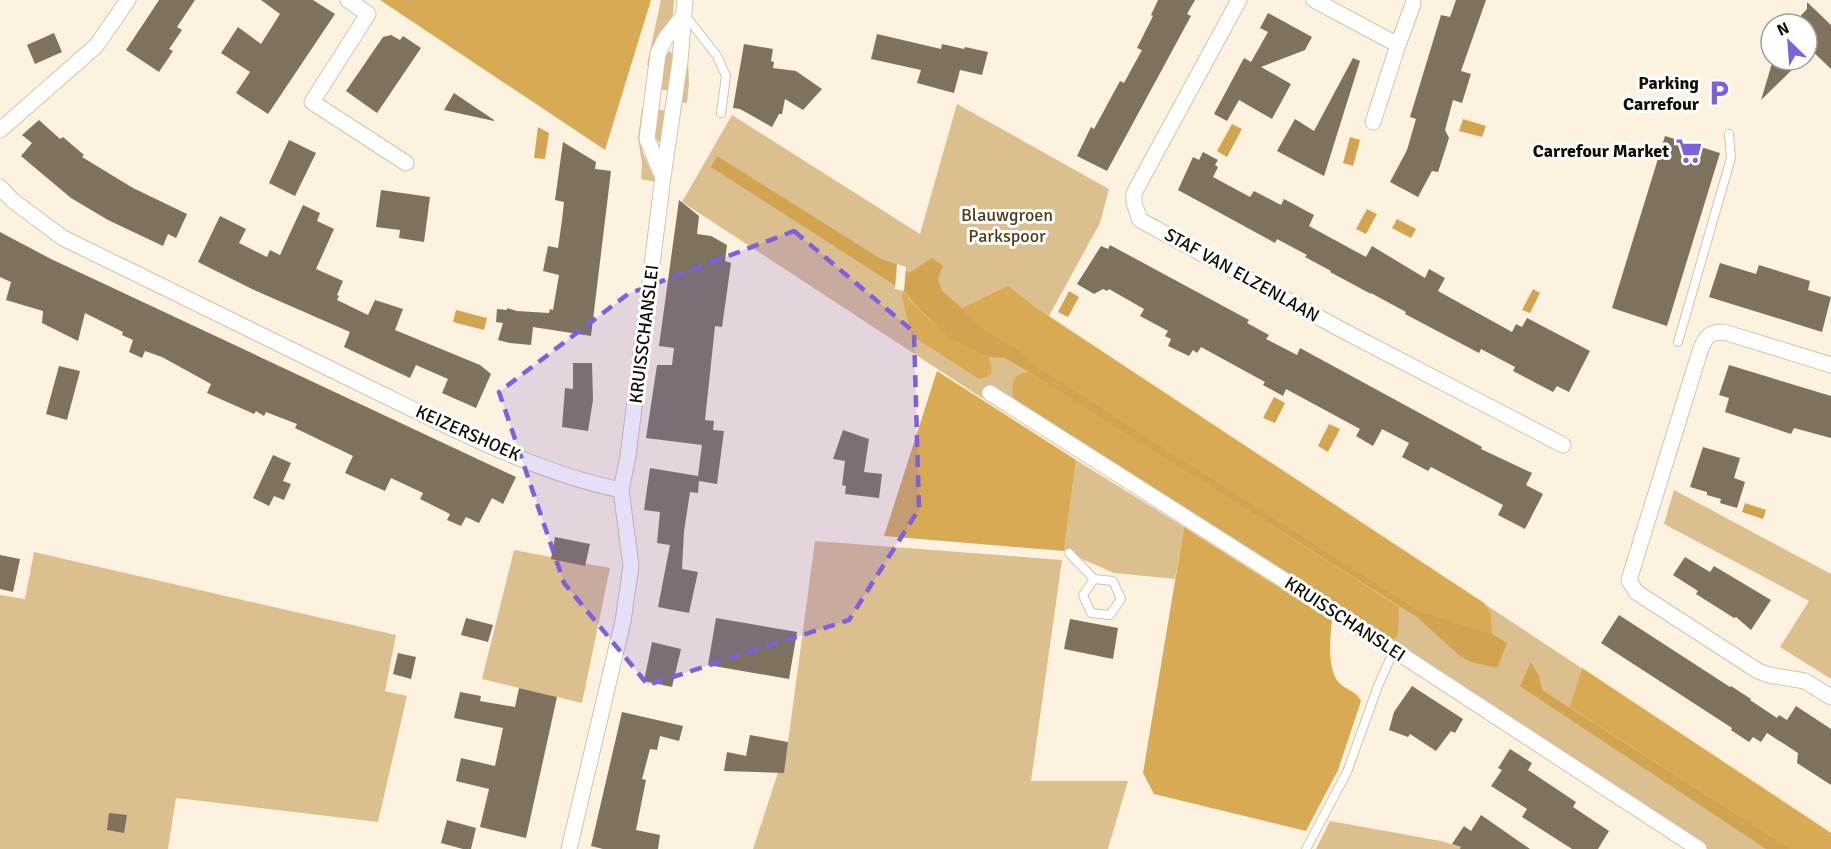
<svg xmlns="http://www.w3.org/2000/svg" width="1831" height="849" font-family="Signika,sans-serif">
<rect width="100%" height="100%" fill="#fdf2df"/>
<path fill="#dbbf8f" d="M661 0H674L673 15 651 66 647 65Z
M667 52H671L673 55 670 91 659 89 663 55Z
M684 59 688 60 689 84 687 103 678 102Z
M957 104 1109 189 1100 223 1049 316 1831 833V849H1700L990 393 982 398 682 202 732 115 920 234Z
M642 108H645L641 137 642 151 656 182 641 179 642 163 638 138Z
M656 109 667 111 662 140 659 142 653 136Z
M1076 460 1184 527 1175 579 1114 573 1064 551Z
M1674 490 1831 574V679L1780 647 1809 601 1664 524Z
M815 541 1062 560 1031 781H1128L1108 849H753L788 742Z
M514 550 610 568 582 703 482 679Z
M34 552 396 635 385 691 407 696 378 822 176 798 168 849H0V595L25 599Z
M1330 821 1441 841 1467 849H1316Z"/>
<path fill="#d8aa54" d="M380 0H651L605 150Z
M1008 286 1039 310 1484 603 1491 614 1492 634 1419 611 1030 362 1022 352 980 327 962 308Z
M904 292C920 318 961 343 988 357L992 367 991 374 987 377 979 379 914 337 908 323 902 295Z
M937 371 1076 460 1064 551 884 536Z
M1028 372 1121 429 1399 607 1398 635 1394 639 1384 641 1022 408C1012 396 1009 390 1016 376Z
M1184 527 1332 621C1330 637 1327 670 1339 683 1346 690 1357 691 1361 701L1338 770 1306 831 1154 794 1143 773Z
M1582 668 1831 833V849H1791L1570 707Z"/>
<path fill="#d2a44f" d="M1463 119 1486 126 1482 137 1459 131Z
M1232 124 1242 129 1227 157 1217 151Z
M538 127 549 133 545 159 534 158Z
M1350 137 1360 140 1353 166 1343 163Z
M717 156 881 259 899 265 909 273 932 258 943 266 938 279 942 291 962 308 980 327 1022 352 1030 362 1419 611 1492 634 1507 643 1497 668 1471 662 1460 656 1417 617 1029 372 1005 358 988 357 952 339 920 310 904 291 711 167Z
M1367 209 1377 214 1366 234 1356 229Z
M1397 219 1416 229 1411 238 1392 228Z
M1533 289 1540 293 1530 313 1522 310Z
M1069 291 1079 297 1068 317 1058 312Z
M456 310 487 318 484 330 453 322Z
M1274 397 1285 403 1275 423 1263 418Z
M1329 424 1340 429 1328 452 1318 446Z
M1745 503 1766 510 1763 519 1742 512Z
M1531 662 1539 676 1542 690 1791 849H1766L1520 686Z"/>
<path fill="#fdf2df" d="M897 264 906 267 904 291 895 289Z"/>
<path fill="#7e715d" d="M159 0H195L177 27 182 30 169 49 173 51 159 72 126 50Z
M261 0H313L335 14 268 114 236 93 250 72 221 53 238 27 261 44 280 14Z
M1158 0H1195L1187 14 1191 16 1107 171 1077 156 1091 127 1094 129 1120 81 1124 83 1142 50 1137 48 1153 16 1151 15Z
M1456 0H1486L1461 71 1471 74 1462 103 1453 100 1445 130 1449 138 1438 172 1432 171 1418 197 1390 182 1407 150 1416 119 1410 117 1441 15 1450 17Z
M1807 2 1831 25V69L1807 46V24H1793L1807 9Z
M1268 13 1312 37 1305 50 1261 67 1291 84 1272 119 1239 100 1227 121 1214 114 1244 58 1251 62 1268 32 1260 28Z
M54 33 62 52 35 64 27 45Z
M877 34 941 49 942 44 964 49 965 47 988 52 982 75 960 70 954 93 917 83 921 70 871 59Z
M391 35 400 40 403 36 421 48 377 113 346 91 383 37Z
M744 44 773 49 771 61 774 62 773 68 796 71 822 89 803 110 785 99 782 114H779L772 127 740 109 733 108Z
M1353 58 1360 61 1324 176 1277 151 1295 119 1314 131Z
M1773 60H1802L1761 100Z
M454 93 494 120V121L444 110Z
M39 120 60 139 63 137 84 155 82 157 133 188 187 214 176 238 168 234 163 246 108 220 71 198 21 156 32 143 22 135Z
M1665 136 1720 153 1667 326 1612 308Z
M289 140 316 153 295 196 269 183Z
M563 142 596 162 595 169 611 171 591 336 533 327 531 345 510 343 498 340 503 323 496 322 497 309 507 310V308L517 311 549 313 550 309 553 310 559 275 543 271 548 246 558 248 562 220 564 202 555 200Z
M1203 152 1218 160 1215 165 1218 167 1213 177 1250 197 1254 191 1281 205 1284 199 1314 215 1309 226 1366 257 1372 246 1425 278 1429 269 1445 278 1438 291 1512 332 1516 324 1522 327 1527 318 1590 351 1569 392 1557 386 1553 392 1513 371 1515 367 1481 349 1479 353 1405 314 1406 312 1371 293V294L1330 272 1331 271 1305 257 1307 255 1277 239 1275 243 1178 190 1193 157 1199 160Z
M381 190 430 197 424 242 399 238 400 230 376 227Z
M679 200 699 216 697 234 711 236 727 245 725 261 731 263 722 327 715 326 705 420 714 421 713 430 724 431 717 484 699 481 698 493 690 492 684 532 682 569 698 572 689 613 658 607 670 545 657 543 660 512 644 510 650 468 698 476 702 445 646 438 657 365H672L674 348 659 346Z
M303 205 320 213 317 221 334 229 316 269 343 281 337 295 339 296 337 300 368 315 375 300 403 309 395 330 480 365 491 374 476 408 442 393 448 379 416 365 410 378 344 347 350 332 252 289 198 262 220 216 246 229 239 243 267 257 270 250 280 255Z
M0 232 51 259 516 477 503 504 492 498 479 523 466 517 461 526 447 520 450 514 420 499 423 493 391 478 385 491 345 473 353 456 295 428 297 424 266 412 264 416 256 411 254 414 207 393 211 384 162 357 145 351 142 358 129 352 133 340 122 335 123 332 85 313 78 341 42 323 43 311 6 300 11 282 0 277Z
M1110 245 1249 320 1247 323 1269 335 1266 339 1297 355 1300 348 1482 447 1481 449 1532 473 1526 485 1543 494 1525 529 1498 515 1503 505 1431 467 1428 471 1402 457 1409 443 1382 429 1373 446 1356 436 1360 429 1286 389 1283 396 1263 385 1265 382 1201 347 1197 353 1193 350 1189 356 1168 346 1171 339 1165 336 1168 331 1140 316 1144 309 1109 289 1107 291 1103 289 1094 294 1077 284 1101 246 1108 249Z
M1720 263 1756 274 1759 265 1810 281 1808 290 1831 297 1822 332 1709 297Z
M573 363H592L593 400 588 431 562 427 565 388 573 389Z
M1729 365 1831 396V438L1794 428 1791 434 1725 412 1729 398 1719 395Z
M59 366 80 371 67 420 46 414Z
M843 430 869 439 864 472 882 474 879 498 845 494 846 486 842 485 845 461 833 459Z
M1703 447 1740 458 1734 478 1745 482 1737 508 1720 503 1721 499 1707 495V492L1690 487Z
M273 455 291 463 283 481 291 484 284 500 274 496 269 506 253 498Z
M555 537 590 544 585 566 551 559Z
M0 555 20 559 13 592 0 589Z
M1685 557 1710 572 1714 566 1771 600 1751 630 1736 617 1734 618 1696 594 1698 591 1673 575Z
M1619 615 1730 687 1731 686 1751 699 1750 700 1777 718 1779 715 1787 720 1796 706 1831 729V785L1797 763 1798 753 1767 733 1761 742 1753 737 1749 742 1731 730 1732 728 1601 643Z
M466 618 493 625 488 642 461 635Z
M716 618 797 632 789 679 708 665Z
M1070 619 1118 628 1113 659 1064 649Z
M652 642 681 649 672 687 644 681Z
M398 653 416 657 411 679 393 674Z
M1412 686 1463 719 1455 733 1451 731 1436 751 1410 734 1408 737 1389 730 1394 712Z
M519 688 557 697 526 838 480 827 489 789 456 781 461 758 495 766 503 728 454 718 460 692 481 696 480 701 515 707Z
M622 712 683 726 679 741 660 736 657 750 650 749 642 779 646 780 636 830 660 835 658 849H603L591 846Z
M750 735 788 742 784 773 724 771 727 752 746 756Z
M1510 749 1532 763 1528 770 1576 802 1573 807 1609 831 1598 849H1572L1522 817 1527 809 1491 786 1502 770 1498 768Z
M109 813 127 815 124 833 107 830Z
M1481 815 1530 849H1460L1461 847 1452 844 1464 826 1471 831Z
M447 820 476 828 471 849H463L441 843Z"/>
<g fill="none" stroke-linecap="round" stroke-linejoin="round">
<g stroke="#d1c4ad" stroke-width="10">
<path id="lane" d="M685 15 717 56 726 76 721 113
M1678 342 1731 158 1729 134
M1069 553 1094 579 1113 581 1121 599 1110 615 1091 613 1083 595 1094 579
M1306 849 1347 772 1378 686 1394 650"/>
</g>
<g stroke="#d1c4ad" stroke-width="17">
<path id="street" d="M348 0 368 14 312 102 406 163
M1239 0 1134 193V203L1140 220 1342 330 1563 445
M1314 0 1398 45 1373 122
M1398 45 1413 4
M0 130 96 46 128 0
M663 177 647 139 658 54 665 39 684 15
M0 187 12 200 63 238C164 287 265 337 365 386 446 425 533 472 621 490
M1831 365 1724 332C1710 332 1706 336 1701 348L1629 580 1636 592 1758 671 1769 675 1805 681 1831 697
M990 393 1394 650 1699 849
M569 849 623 621 631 566 621 490 628 456 663 177 680 61 685 0"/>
</g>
<use href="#lane" stroke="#fff" stroke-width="8"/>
<use href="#street" stroke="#fff" stroke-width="15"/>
</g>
<path fill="#7d60db" fill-opacity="0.2" stroke="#7d60db" stroke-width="4.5" stroke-dasharray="12 8" stroke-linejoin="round" d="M794 231 914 332 919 509 849 620 648 685 564 583 499 392 628 294Z"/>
<defs>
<g id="parking-bare" transform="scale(2.07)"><path d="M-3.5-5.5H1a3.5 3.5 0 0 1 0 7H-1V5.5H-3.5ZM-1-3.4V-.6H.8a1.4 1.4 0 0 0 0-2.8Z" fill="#7d60db" stroke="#fff" stroke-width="2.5" paint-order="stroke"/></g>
<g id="supermarket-bare" transform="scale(2.07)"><path d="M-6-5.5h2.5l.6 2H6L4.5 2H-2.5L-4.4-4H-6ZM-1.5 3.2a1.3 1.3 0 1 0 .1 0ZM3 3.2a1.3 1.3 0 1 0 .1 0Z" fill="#7d60db" stroke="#fff" stroke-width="2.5" paint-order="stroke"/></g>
</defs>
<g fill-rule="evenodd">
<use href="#parking-bare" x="1719" y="93"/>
<use href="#supermarket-bare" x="1689" y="151"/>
</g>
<g text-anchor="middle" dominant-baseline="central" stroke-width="6" stroke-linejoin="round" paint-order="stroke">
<g font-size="18" font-weight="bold" fill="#120e06" stroke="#fff" text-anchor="end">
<text x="1699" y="83">Parking<tspan x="1699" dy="21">Carrefour</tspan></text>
<text x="1669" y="151">Carrefour Market</text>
</g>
<g font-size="18" fill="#503d18" stroke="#fff">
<text x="1007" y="215">Blauwgroen<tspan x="1007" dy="21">Parkspoor</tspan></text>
</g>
<g font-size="18" fill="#120e06" stroke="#fff">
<text transform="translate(1242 275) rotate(29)">STAF VAN ELZENLAAN</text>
<text transform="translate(644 334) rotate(-83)">KRUISSCHANSLEI</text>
<text transform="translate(468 433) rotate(24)">KEIZERSHOEK</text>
<text transform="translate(1345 619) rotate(33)">KRUISSCHANSLEI</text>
</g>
</g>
<g transform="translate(1789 42) rotate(335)"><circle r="28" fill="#ffffff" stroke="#a09f9b" stroke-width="1.5"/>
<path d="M0-4.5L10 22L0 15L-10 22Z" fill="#7d60db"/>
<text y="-9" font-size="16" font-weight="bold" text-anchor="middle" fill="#120e06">N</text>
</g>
</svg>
